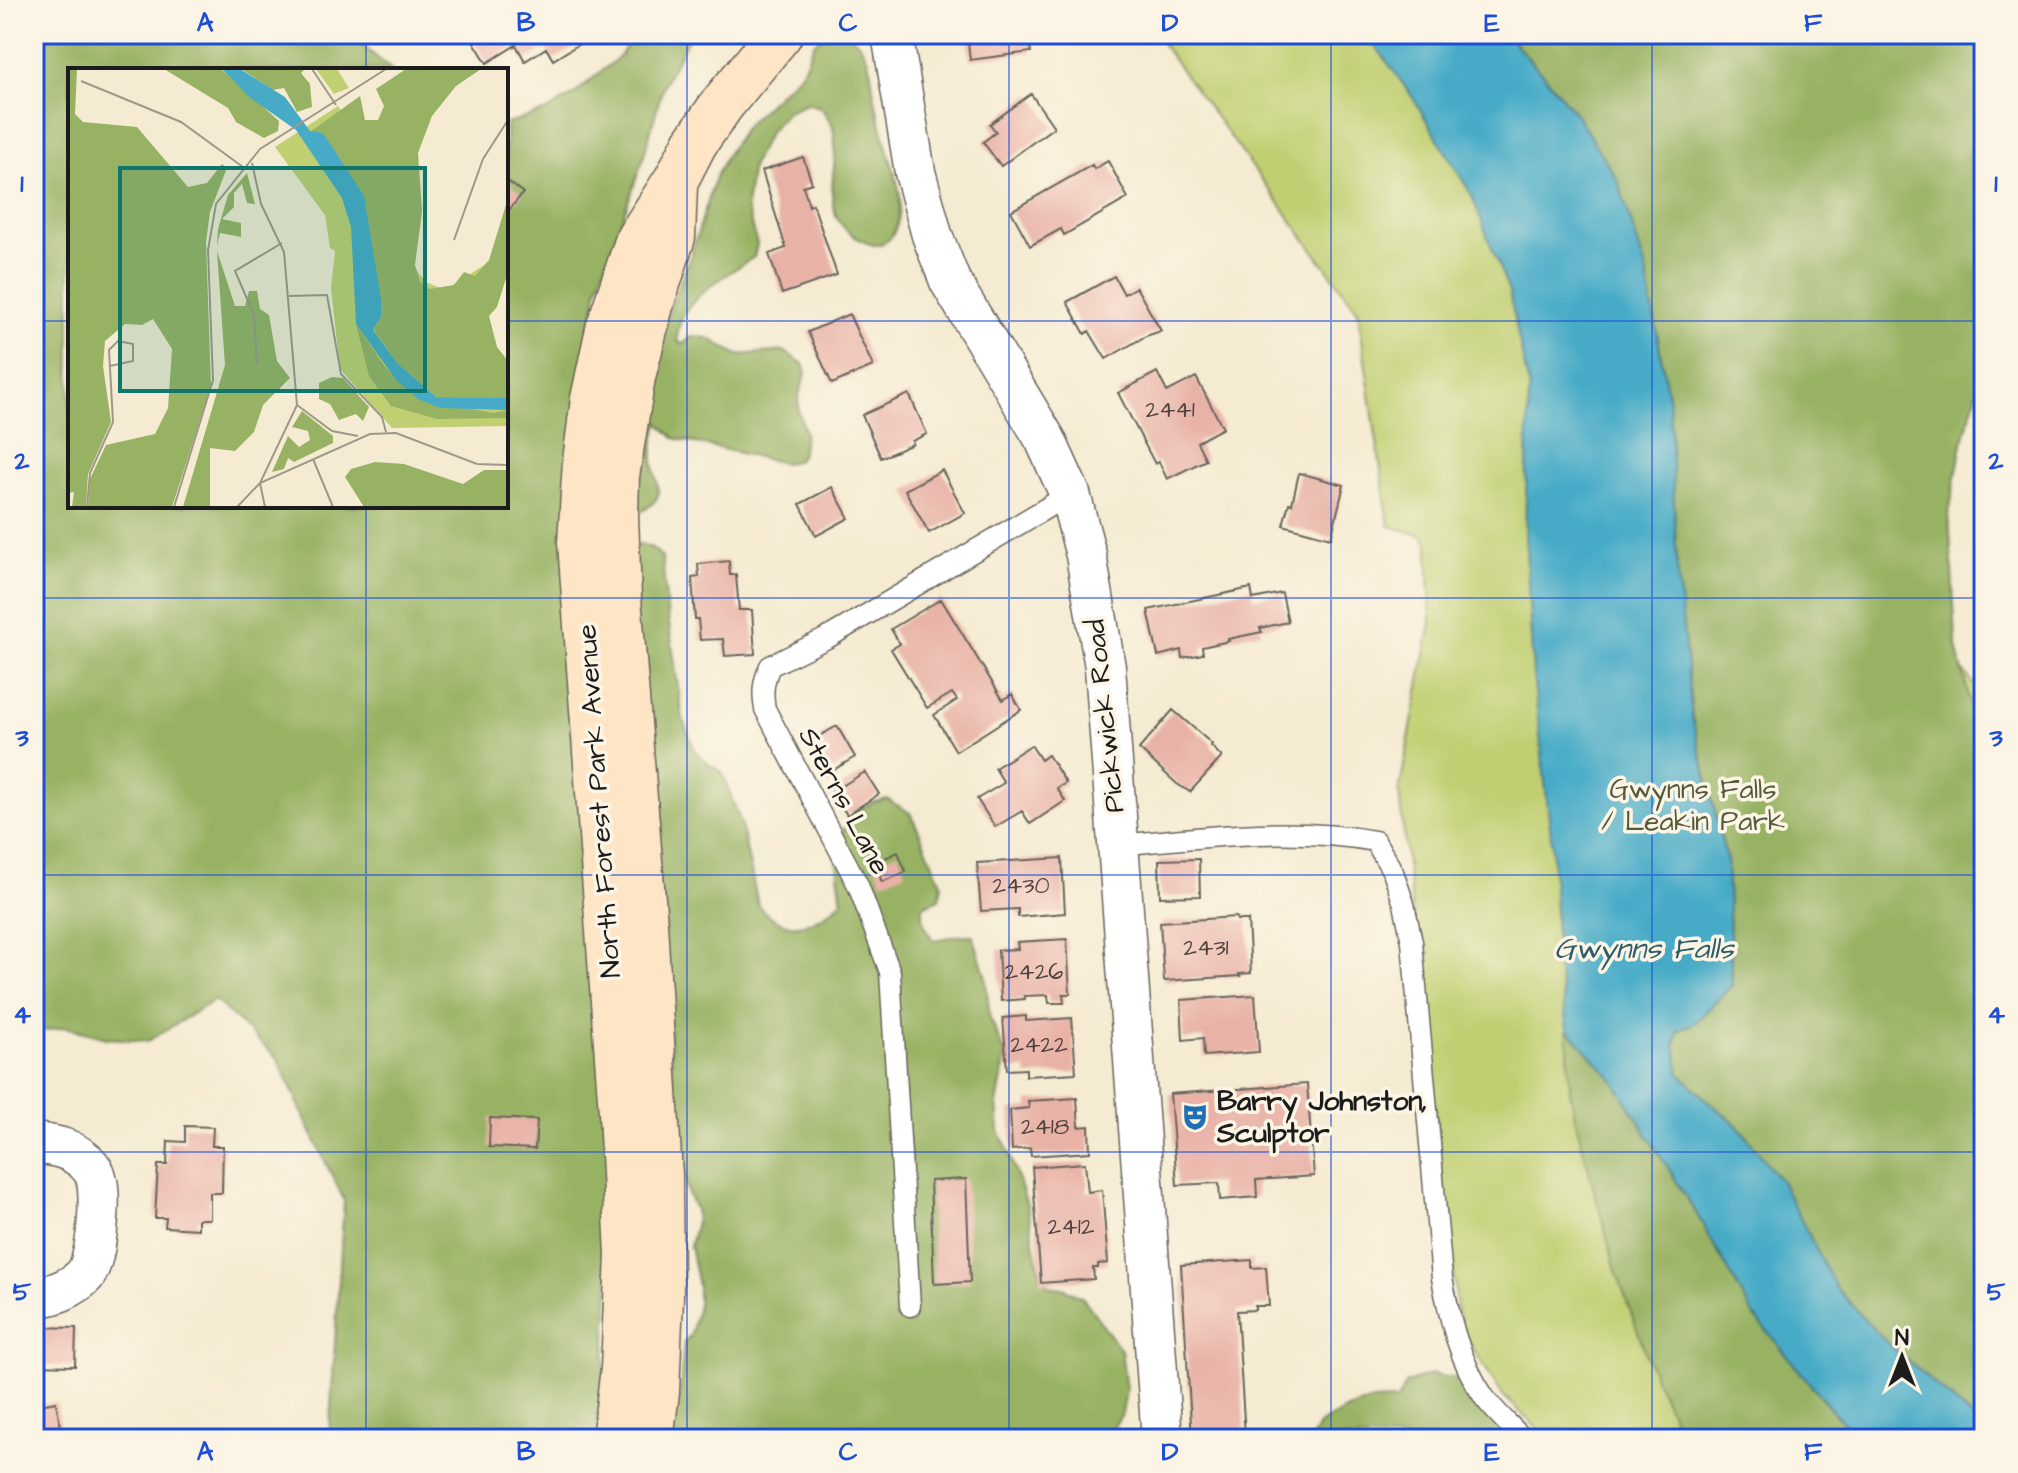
<svg xmlns="http://www.w3.org/2000/svg" width="2018" height="1473" font-family="'Architects Daughter',sans-serif">
<rect width="100%" height="100%" fill="#fcf5e5"/>
<filter id="ink" filterUnits="userSpaceOnUse"><feTurbulence type="fractalNoise" baseFrequency=".0125" numOctaves="2"/><feDisplacementMap in="SourceGraphic" scale="16" xChannelSelector="R" yChannelSelector="G"/><feConvolveMatrix kernelMatrix="1 2 1 2 8 2 1 2 1" color-interpolation-filters="sRGB"/></filter>
<filter id="wash" filterUnits="userSpaceOnUse"><feTurbulence type="fractalNoise" baseFrequency=".006" numOctaves="4" result="noise"/><feDisplacementMap in="SourceGraphic" scale="32" xChannelSelector="R" yChannelSelector="G"/><feGaussianBlur stdDeviation="1.8" result="paint"/><feColorMatrix in="noise" values="0 0 0 0 0 0 0 0 0 0 0 0 0 0 0 0 0 1.4 0 .05"/><feComposite in="paint" operator="in"/></filter>
<g filter="url(#wash)">
<rect width="100%" height="100%" fill="#f5ebd2"/>
<path fill="#c0cf71" stroke="#6e7646" stroke-width="2" d="M1155 34H1727L1943 645 1984 697V1439H1548L1502 1394 1459 1326 1399 792 1431 623 1428 544 1422 535 1389 526 1358 311Z"/>
<path fill="#98b263" stroke="#5a6740" stroke-width="2" d="M34 34H357L363 46 392 70H70V506H506V124L547 111 573 95 620 56 634 34H691L664 83 642 162 598 287 587 347 613 1208 601 1439H329L344 1200 310 1130 278 1059 215 1000 148 1041 107 1038 66 1027 34 1032Z
M828 34C836 34 846 32 852 37 861 44 868 57 870 68 872 76 872 85 874 93 877 111 882 129 887 147 891 165 900 181 900 201 900 215 897 238 882 244 875 247 865 243 859 239 812 213 843 168 833 128 831 120 825 113 820 107L806 103 787 112 769 132 752 165 746 207 757 244 754 257C727 275 672 303 678 342L683 344 692 336 708 338 738 355 784 351 803 364 806 373 798 398 799 412 805 433 801 456 796 461 783 463 674 438 659 423C654 436 652 448 653 461 656 486 669 496 641 512L636 507 638 456 669 310 691 255 715 178 726 156 746 125 802 72 814 43Z
M1506 34H1984V369L1962 444 1949 513 1956 641 1974 723 1984 744V1428L1880 1336 1836 1288 1782 1183 1740 1128 1707 1100 1680 1074 1675 1045 1678 1030 1695 1023 1732 985 1727 862 1692 717 1677 568 1669 402 1646 270 1618 181 1577 116 1547 79Z
M640 544 652 548 662 557 667 610 683 720 695 751 709 764 722 772 741 824 758 905C765 914 778 923 790 925 807 928 831 912 842 901L834 845 854 812 874 802 887 799 910 813 918 829 942 885 939 899 923 906C922 920 925 929 933 940L964 935H973L985 974 990 1018 1006 1055 997 1104 999 1131 1008 1150 1027 1205 1041 1278 1048 1286 1063 1288 1083 1298 1121 1350 1126 1390 1122 1414 1106 1439H670L680 1392 684 1343 691 1335 698 1305V1286L690 1246 696 1222 695 1209 688 1194 677 1128 630 552Z
M1567 1029 1612 1078 1695 1211 1753 1314 1833 1412 1859 1439H1691L1673 1418 1653 1373 1616 1271 1577 1126 1570 1092Z
M1432 1374 1456 1379 1475 1387 1513 1439H1312L1319 1425 1343 1411 1369 1401 1397 1400 1406 1383Z"/>
<path fill="#47abc7" stroke="#326472" stroke-width="2" d="M1367 34H1506L1547 79 1577 116 1618 181 1646 270 1669 402 1677 568 1692 717 1727 862 1732 985 1695 1023 1678 1030 1675 1045 1680 1074 1707 1100 1740 1128 1782 1183 1836 1288 1880 1336 1984 1428V1439H1859L1833 1412 1753 1314 1695 1211 1612 1078 1567 1029 1557 960 1552 845 1533 675 1525 533 1529 388 1509 292 1471 194 1413 98Z"/>
<g id="blocks">
<path fill="#e9b2a7" d="M487 34H579L584 41 553 60 546 48 525 61 516 45 487 63 474 42Z
M967 34H1028L1031 52 970 60Z
M1031 94 1054 127 1001 166 983 142 996 132 990 124Z
M803 157 812 183 803 186 809 206 813 204 837 275 782 294 769 254 786 248 762 171Z
M1108 161 1128 198 1064 235 1061 229 1030 246 1011 211 1092 165 1094 169Z
M506 180 523 193 506 214Z
M1114 276 1124 294 1136 287 1161 331 1146 336 1106 359 1089 331 1085 334 1067 302Z
M849 314 873 366 832 384 808 332Z
M1157 372 1167 392 1196 377 1223 428 1197 442 1206 460 1167 479 1159 462 1155 464 1118 393Z
M909 394 927 434 912 441 913 444 881 458 862 415Z
M942 470 965 513 929 533 905 490Z
M1299 473 1344 485 1331 538 1283 525 1289 503 1292 504Z
M832 487 849 518 816 536 800 504Z
M729 561 730 575H736L739 610H752L755 654 725 656 723 639 700 640 698 619H695L692 578 699 577 698 564Z
M1251 588 1253 599 1282 593 1288 622 1260 628 1262 632 1228 639 1229 641 1202 647 1203 654 1182 658 1181 650 1158 656 1148 610Z
M941 599 1003 700 1012 694 1021 710 956 751 934 715 957 700 952 693 927 708 891 649 900 644 891 629Z
M1173 710 1212 744 1211 746 1222 757 1190 792 1177 784 1139 749Z
M837 726 855 757 825 775 807 743Z
M1031 745 1041 760 1048 755 1066 783 1057 788 1065 801 1030 824 1022 811 995 827 977 799 1004 783 995 768Z
M865 772 879 794 847 815 832 792Z
M898 852 906 872 882 882 874 863Z
M1062 858 1065 913 1018 917V909L981 911 977 863Z
M1199 859 1200 896 1160 897 1159 860Z
M1236 917 1237 920H1248L1251 973 1239 974 1240 976 1164 981 1160 922Z
M1067 939 1070 994H1063L1064 1003H1049L1048 995 1024 996 1025 999 1001 1001 998 950 1018 949 1017 942Z
M1255 995 1259 1052 1204 1056 1203 1038 1183 1040 1181 1000Z
M1026 1016V1021L1072 1018 1076 1073 1026 1076V1069L1007 1070 1003 1018Z
M1307 1084 1314 1176 1256 1180 1257 1197 1220 1200 1219 1183 1177 1185 1170 1094Z
M1077 1098 1079 1127 1089 1126 1090 1152 1031 1156 1030 1148 1012 1150 1010 1110 1029 1108 1028 1101Z
M490 1118 537 1120 535 1149 489 1147Z
M185 1126 213 1127 212 1146H223L222 1193H210V1219H198V1229L165 1227 166 1218H155L158 1165H167L168 1141 185 1142Z
M1085 1163 1088 1192 1102 1190 1108 1263 1098 1264V1268H1093L1094 1279 1041 1283 1032 1167Z
M966 1179 970 1282 934 1284 930 1181Z
M1252 1260V1268L1266 1267 1269 1306H1255V1310L1237 1311 1245 1436 1275 1434V1439H1192L1181 1265Z
M34 1327 76 1328 75 1366 34 1365Z
M56 1402 63 1439H34V1406Z"/>
</g>
</g>
<g filter="url(#ink)">
<use href="#blocks" fill-opacity="0" stroke="#68645c" stroke-width="2"/>
<g fill="none" stroke-linecap="round" stroke-linejoin="round">
<g stroke="#68645c" stroke-width="23">
<path id="lane" d="M1118 845C1203 837 1290 826 1375 841L1393 872 1404 904 1412 942 1442 1278C1450 1320 1459 1360 1484 1397 1495 1412 1510 1425 1523 1439
M910 1306 890 972 858 885 765 709C762 693 763 682 770 666L829 637 1070 494"/>
</g>
<g stroke="#68645c" stroke-width="43">
<path id="street" d="M892 34 915 172 932 235 950 281 1045 439 1070 494 1086 555 1105 667 1162 1439
M34 1143C55 1146 69 1147 86 1162 89 1165 95 1172 96 1177 102 1196 97 1260 85 1275 73 1288 51 1297 34 1297"/>
</g>
<g stroke="#68645c" stroke-width="47">
<path id="secondary" d="M614 1439 623 1369 628 1255 621 1112 580 542 585 461 593 399 608 329 638 239 676 180 695 143 723 103 780 34
M651 1439 657 1392 661 1297 660 1175 645 924 619 597 616 516 617 476 633 377 651 305 673 237 675 186"/>
</g>
<use href="#lane" stroke="#fff" stroke-width="20"/>
<use href="#street" stroke="#fff" stroke-width="40"/>
<use href="#secondary" stroke="#fde5c5" stroke-width="44"/>
</g>
</g>
<path fill="none" stroke="#1d4ed8" stroke-width="2" stroke-opacity="0.55" d="M366 34V70M687 34V1439M1009 34V1439M1331 34V1439M1652 34V1439M34 321H70M506 321H1984M366 506V1439M34 598H1984M34 875H1984M34 1152H1984"/>
<defs>
<g id="theatre-bare" transform="scale(2.16)"><path d="M-5-5.5Q0-4 5-5.5V0Q5 5 0 6Q-5 5-5 0ZM-3.3-2.5H-1v1.5H-3.3ZM1-2.5H3.3v1.5H1ZM-2.8 1Q0 5.5 2.8 1Z" fill="#1f6fb2" stroke="#fcf5e5" stroke-width="2.5" paint-order="stroke"/></g>
</defs>
<g fill-rule="evenodd">
<use href="#theatre-bare" x="1195" y="1117"/>
</g>
<g text-anchor="middle" dominant-baseline="central" stroke-width="7" stroke-linejoin="round" paint-order="stroke">
<g font-size="24" fill="#4f423f">
<text x="1170" y="410">2441</text>
<text x="1021" y="886">2430</text>
<text x="1206" y="948">2431</text>
<text x="1034" y="972">2426</text>
<text x="1039" y="1045">2422</text>
<text x="1045" y="1127">2418</text>
<text x="1071" y="1227">2412</text>
</g>
<g font-size="28" fill="#1c1c1c" stroke="#fcf5e5">
<text transform="translate(1105 716) rotate(-96)">Pickwick Road</text>
<text transform="translate(599 801) rotate(-94)">North Forest Park Avenue</text>
<text transform="translate(844 801) rotate(62)">Sterns Lane</text>
</g>
<g font-size="28" fill="#555b3a" stroke="#fcf5e5">
<text x="1693" y="789">Gwynns Falls<tspan x="1693" dy="32">/ Leakin Park</tspan></text>
</g>
<g font-size="28" font-weight="bold" fill="#1c1c1c" stroke="#fcf5e5" text-anchor="start">
<text x="1217" y="1101">Barry Johnston,<tspan x="1217" dy="32">Sculptor</tspan></text>
</g>
<g font-size="30" font-style="italic" fill="#2f5c69" stroke="#fcf5e5">
<text x="1644" y="949">Gwynns Falls</text>
</g>
</g>
<g transform="translate(68 68)">
<rect width="440" height="440" fill="#f5ebd2"/>
<path d="M248 1H269L281 20 266 26ZM270 38 316 111 345 198 358 214 377 222 440 182 404 256 440 315V358L324 360 272 301 263 220 267 183 262 180 257 147 207 79Z" fill="#c0cf71"/>
<path d="M0 1H9L7 46 15 54 69 59 120 119 139 115 154 96 159 100 142 144 138 174 143 318 104 439H20L22 411 38 377 87 366 100 340 104 281 85 251 74 257 57 256 37 273 35 298 43 354 20 406 18 439H4L6 424 0 425ZM96 1H153L211 53 210 63 196 70 168 54 160 40ZM173 1H237L233 5 242 16 244 39 229 44 216 20 205 22ZM338 1H413L388 18 364 48 350 85 354 143 347 197 352 214 362 221 386 217 396 204 407 208 421 192 440 130V204L429 239 421 248 429 279 440 293V330L368 329 329 295 306 262 313 249 305 186 277 103 255 65 242 64 292 28 297 52H310L316 38 308 21ZM179 105 187 136 179 135 174 116 166 125V139L154 151 173 155V169L152 165 149 178 150 161 160 127ZM149 183 167 238H177L181 223H189L192 241 201 247 209 293 222 310 195 337 186 364 167 383 142 380V439H115L157 297ZM288 256 317 299 350 331 425 345 440 342V350L369 351 323 338 301 308ZM264 309 275 310 301 339 295 353 288 346 271 352 262 336 251 331V315ZM234 343 265 368V375L226 394 220 390 216 401 204 404 220 368 231 379 242 372 240 363 224 359ZM307 394 336 396 395 416 416 402H440V439H296L277 409 283 401Z" fill="#98b263"/>
<path d="M154 1H172L217 29 242 63 255 65 296 128 313 231V249L305 262 329 295 368 329 440 330V342L372 340 350 331 329 313 288 256 283 159 274 130 228 62 181 29Z" fill="#47abc7"/>
<path fill="none" stroke="#9e9889" stroke-width="2" d="M244 1 268 37M13 13 113 54 175 99M184 95 193 136 216 184 229 337 192 415 197 439M386 172 415 91 440 52M221 228 259 227 273 306 314 349 318 364M189 297 186 247 167 203 214 175M229 337 264 363 290 368M245 391 265 439M19 439 22 405 45 354 41 282 50 273 65 276V293L42 298M106 439 145 312 140 182 148 136 192 81 318 1M169 439 192 415 302 366 328 365 409 396 440 397"/>
<path fill="#0f766e" fill-opacity="0.15" stroke="#0f766e" stroke-width="4" d="M52 100H357V323H52Z"/>
<rect width="440" height="440" fill="none" stroke="#1c1c1c" stroke-width="4"/>
</g>
<rect width="2018" height="1473" fill="none" stroke="#fcf5e5" stroke-width="88"/>
<g transform="translate(1902 1357)" stroke="#fcf5e5" stroke-width="6" paint-order="stroke">
<path d="M0-6L14 30L0 20L-14 30Z" fill="#1c1c1c"/>
<text y="-12" font-size="22" font-weight="bold" text-anchor="middle" fill="#1c1c1c">N</text>
</g>
<rect x="44" y="44" width="1930" height="1385" fill="none" stroke="#1d4ed8" stroke-width="3"/>
<g font-size="26" text-anchor="middle" font-weight="bold" fill="#1d4ed8">
<text x="205" y="31">A</text>
<text x="526" y="31">B</text>
<text x="848" y="31">C</text>
<text x="1170" y="31">D</text>
<text x="1492" y="31">E</text>
<text x="1813" y="31">F</text>
<text x="22" y="192">1</text>
<text x="1996" y="192">1</text>
<text x="22" y="469">2</text>
<text x="1996" y="469">2</text>
<text x="22" y="746">3</text>
<text x="1996" y="746">3</text>
<text x="22" y="1023">4</text>
<text x="1996" y="1023">4</text>
<text x="22" y="1300">5</text>
<text x="1996" y="1300">5</text>
<text x="205" y="1460">A</text>
<text x="526" y="1460">B</text>
<text x="848" y="1460">C</text>
<text x="1170" y="1460">D</text>
<text x="1492" y="1460">E</text>
<text x="1813" y="1460">F</text>
</g>
</svg>
